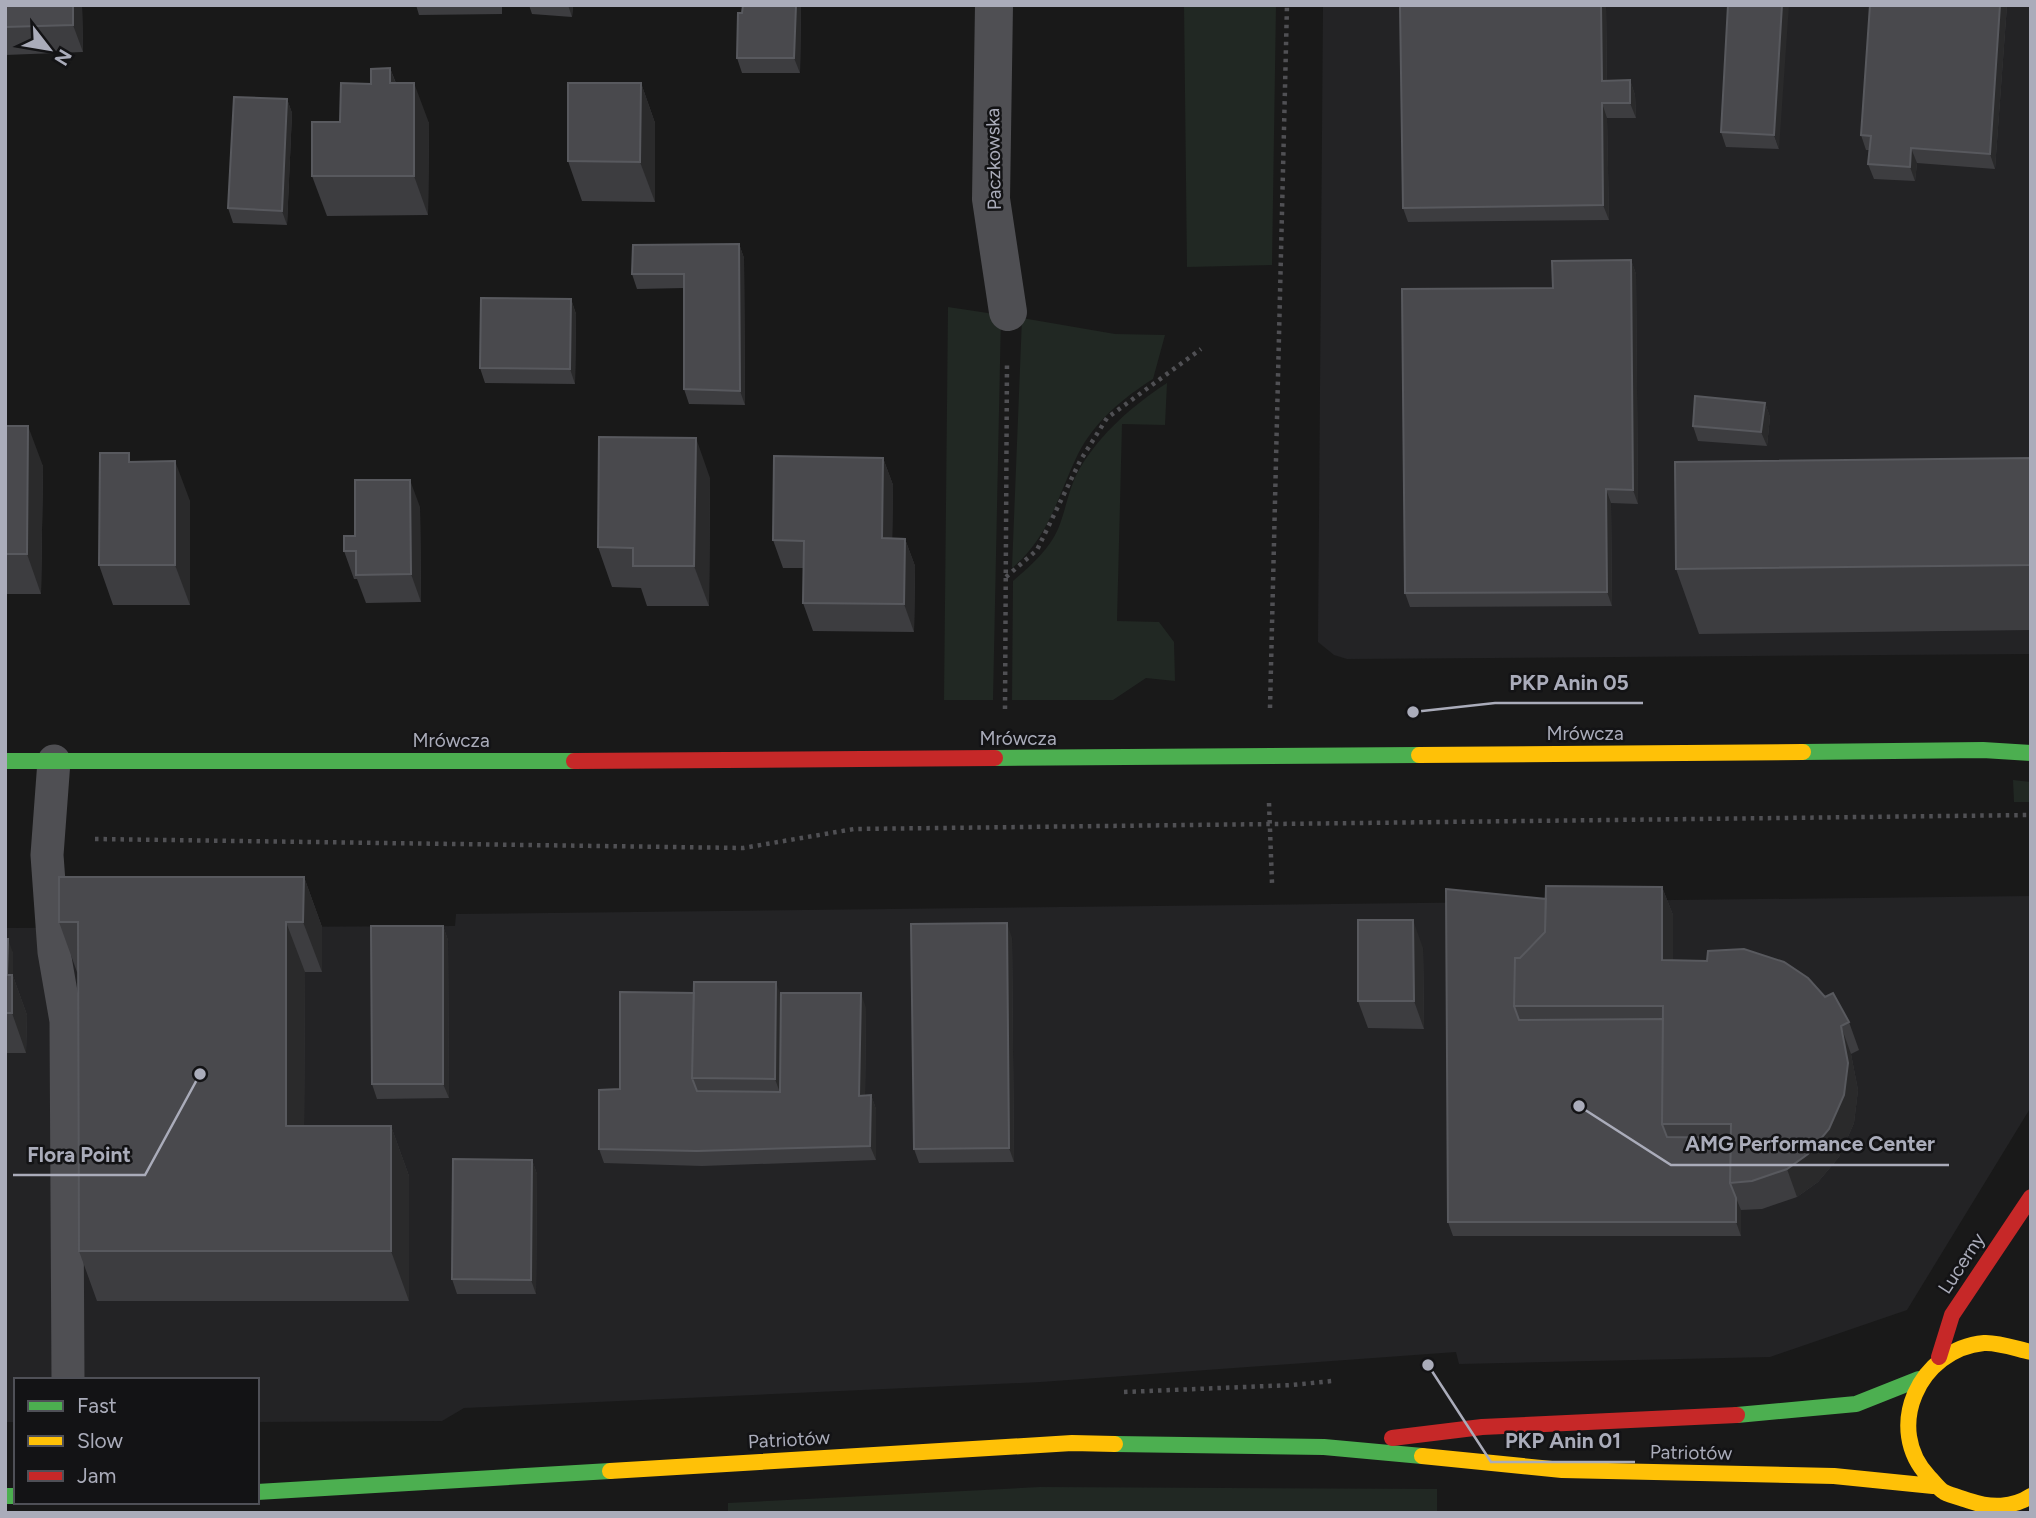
<svg xmlns="http://www.w3.org/2000/svg" width="2036" height="1518" font-family="Figtree,sans-serif">
<style>
.built{fill:#232325}
.green{fill:#212823}
.lines{fill:none;stroke-linecap:round;stroke-linejoin:round}
.path{stroke:#505054;stroke-width:4.5;stroke-dasharray:3.5 5;stroke-linecap:butt}
.lane{stroke:#4f4f53;stroke-width:33}
.street{stroke:#4f4f53;stroke-width:38}
.fast{stroke:#4caf50;stroke-width:16}
.slow{stroke:#ffc107;stroke-width:16}
.jam{stroke:#c62828;stroke-width:16}
.wall{fill:#3d3d40}
.shaded-wall{fill:#2a2a2b}
.building{fill:#49494d;stroke:#58595e;stroke-width:2}
.labels{text-anchor:middle;stroke-width:5;stroke-linejoin:round;paint-order:stroke}
.street-label{font-size:19px;fill:#aaacba;stroke:#131315}
.leader{fill:none;stroke:#aaacba;stroke-width:2.5}
.callout-dot{fill:#aaacba;stroke:#131315;stroke-width:2.5}
.callout-label{font-size:21px;text-anchor:middle;font-weight:bold;fill:#aaacba;stroke:#131315;stroke-width:5;stroke-linejoin:round;paint-order:stroke}
</style>
<rect width="100%" height="100%" fill="#191919"/>
<path class="built" d="M1323,5h708v649l-684,5 -13,-4 -16,-13z
M2031,896v211l-124,203 -137,47 -311,7 -3,-12 -415,30 -577,26 -22,13 -185,1v-42h-241v42h-11v-494l450,-2 1,-12z"/>
<path class="green" d="M1184,5h92l-4,260 -85,2z
M948,307l53,8 -8,385h-49z
M1022,318l93,16 50,1 -12,44c-30,19 -58,42 -75,75 -20,41 -29,84 -66,114z
M1167,383l-2,42 -43,-1 -5,197 42,1 15,20 1,39 -29,-3 -33,22h-101l1,-119c17,-15 36,-31 45,-52 8,-19 11,-43 22,-61 22,-36 52,-62 87,-85z
M2013,780l18,2v20h-17z
M1040,1487l397,2v24h-709v-10z"/>
<g class="lines">
<path class="path" d="M1006,577l31,-27 43,-89 27,-43 94,-69
M1270,708l17,-703
M1005,709l2,-348
M1269,803l3,80
M95,839l648,9 111,-19 1177,-14
M1124,1392l168,-7 40,-4"/>
<path class="lane" d="M54,761l-7,94 7,97 12,69 2,359"/>
<path class="street" d="M994,5l-3,194 17,113"/>
<path class="fast" d="M1803,752l180,-2 48,3
M995,758l424,-3
M5,761h569
M1737,1415l119,-11 63,-25
M1115,1444l209,3 98,9
M257,1492l353,-21
M5,1496h11"/>
<path class="slow" d="M1419,755l384,-3
M2031,1352c-14,-3 -33,-10 -47,-9 -65,6 -101,86 -55,134 5,5 10,12 15,15 8,4 18,6 26,9 20,7 43,7 61,-5
M1422,1456l140,14 272,6 99,10
M610,1471l462,-28 43,1"/>
<path class="jam" d="M574,761l421,-3
M1939,1357l13,-42 79,-118
M1392,1438l90,-11 255,-12"/>
</g>
<path class="wall" d="M5,5h77l1,47 -78,3z
M416,5h86v9l-83,1z
M529,5h44l-1,12 -40,-3z
M801,5l-1,68h-58l-5,-15z
M1606,5l1,76 23,-1 5,15 1,23h-29l2,102 -201,2 -5,-14z
M1728,5l51,144 -53,-2 -5,-15z
M2007,5l-12,164 -78,-6 -2,18 -41,-2 -6,-15 1,-14h-3l-5,-15z
M390,68l6,15 33,40 -1,92 -101,1 -15,-40 28,-54 31,-38z
M641,83l14,40v79l-73,-1 -14,-40z
M287,99l5,14 -5,112 -54,-2 -5,-15z
M739,244l5,14 1,147 -56,-1 -5,-15v-101l-47,1 -5,-15z
M1631,260l5,14 2,230 -27,-1 1,103 -202,1 -5,-14 148,-305z
M571,299l5,15 -1,70 -90,-1 -5,-15z
M1765,403l5,14 -3,29 -69,-5 -5,-15z
M5,426l38,40 -2,128h-36z
M883,458l10,27 -1,53 13,1 10,27 -1,66 -101,-1 -10,-28 1,-35h-21l-10,-28z
M2031,458v172l-332,4 -23,-65z
M132,462l58,39v104h-77l-14,-40z
M710,478l-1,128h-62l-6,-18 -29,-1 -14,-40z
M420,507l1,95 -55,1 -9,-24h-3l-10,-28 11,-15z
M304,877l18,50v45h-17l-1,154h87l18,50v125h-312l-18,-50 -1,-279h-1l-18,-50z
M1662,887l11,28v46l176,61 10,28 -8,4 7,36 -4,33 -15,34 -21,25 -21,15 -35,12 -21,1v26h-288l-5,-14 98,-323z
M443,926l5,14 1,158 -72,1 -5,-15z
M1012,938l2,224 -95,1 -5,-14z
M5,939l8,14v23l14,39 -1,38h-21z
M1423,948l1,81 -56,-1 -10,-27z
M781,995l85,13 -1,87h6l5,14v51l-174,6 -98,-3 -5,-14z
M532,1160l5,14 -1,120h-79l-5,-15z"/>
<path class="shaded-wall" d="M73,5h9l1,47 -10,-27z
M568,5h5l-1,12z
M796,5h5l-1,68 -6,-15z
M1601,5h5l1,90 -5,-14z
M1782,5h7l-10,144 -5,-14z
M2000,5h7l-12,164 -5,-15z
M390,68l15,40 -15,-25z
M1630,80l5,15 1,23 -6,-15z
M414,83l15,40 -1,92 -14,-39z
M641,83l14,40v79l-15,-40z
M287,99l5,14 -5,112 -5,-14z
M1602,103l5,15 2,102 -6,-15z
M1911,148l6,15 -2,18 -5,-14z
M739,244l5,14 1,147 -5,-14z
M1631,260l5,14 2,230 -5,-14z
M571,299l5,15 -1,70 -5,-15z
M1765,403l5,14 -3,29 -6,-14z
M28,426l15,40 -2,128 -14,-40z
M696,438l14,40 -1,128 -15,-40z
M883,458l10,27 -1,81 -10,-28z
M175,461l15,40v104l-15,-40z
M410,480l10,27 1,95 -10,-28z
M1606,489l5,14 1,103 -5,-14z
M905,539l10,27 -1,66 -10,-28z
M304,877l18,50v45l-19,-50z
M1662,887l11,28v73l-11,-28z
M1413,920l10,28 1,81 -10,-28z
M286,922l19,50 -1,204 -18,-50z
M1007,923l5,15 2,224 -5,-14z
M443,926l5,14 1,158 -6,-14z
M8,939l5,14v23l14,39 -1,38 -14,-40 -5,-19z
M776,982l10,28 -1,97 -10,-28z
M861,993l5,15 -1,102 -6,-14z
M1841,1026l10,28 7,36 -4,33 -15,34 -21,25 -21,15 -10,-28z
M871,1095l5,14v51l-6,-14z
M391,1126l18,50v125l-18,-50z
M532,1160l5,14 -1,120 -5,-14z
M1736,1198l5,12v26l-5,-14z"/>
<path class="building" d="M5,5h68v20l-68,2z
M743,5h53l-2,53h-57l1,-45h4z
M1400,5h201l1,76 28,-1v23h-28l1,102 -200,3z
M1728,5h54l-8,130 -53,-3z
M1870,5h130l-10,149 -79,-6 -1,19 -42,-3 3,-28 -10,-1z
M390,68v15h24v93h-102v-54h28l1,-39 30,1v-15z
M568,83h73l-1,79 -72,-1z
M234,97l53,2 -5,112 -54,-3z
M739,244l1,147 -56,-2v-115h-52l1,-29z
M1631,260l2,230 -27,-1 1,103 -202,1 -3,-304 151,-1 -1,-27z
M481,298l90,1 -1,70 -90,-1z
M1695,396l70,7 -4,29 -68,-6z
M5,426h23l-1,128h-22z
M599,437l97,1 -2,128h-61v-18l-35,-1z
M100,453h29v9l46,-1v104h-76z
M774,456l109,2 -1,80 23,1 -1,65 -101,-1 1,-62 -31,-1z
M2031,458v107l-355,4 -1,-107z
M355,480h55l1,94 -55,1v-24h-12v-15h11z
M59,877h245l-1,45h-17v204h105v125h-312l-1,-329h-19z
M1546,886l116,1v73l45,1 1,-10 36,-2 40,13 24,16 17,19 8,-4 16,29 -8,4 7,37 -4,32 -15,34 -21,25 -21,15 -35,12 -22,2 1,-59h-69l1,-118h-149l1,-48h5l25,-26z
M1446,889l100,10 -1,33 -25,26h-5l-1,48 5,14 144,-1 -1,105 5,13 64,1 -1,45 6,15v24h-288z
M1358,920h55l1,81h-56z
M1007,923l2,225 -95,1 -3,-225z
M371,926h72v158h-71z
M5,939h3l-1,36h-2z
M5,975h7v38h-7z
M694,982h82l-1,97 -83,-1z
M620,992l74,1 -2,85 5,13 83,1 1,-99h80l-2,103 12,-1 -1,51 -173,5 -98,-2v-59l21,-1z
M453,1159l79,1 -1,120 -79,-1z"/>
<g class="labels">
<g class="street-label">
<text transform="translate(993 159) rotate(-91)" y="7">Paczkowska</text>
<text x="1585" y="740">Mrówcza</text>
<text x="1018" y="745">Mrówcza</text>
<text x="451" y="747">Mrówcza</text>
<text transform="translate(1961 1263) rotate(-57)" y="7">Lucerny</text>
<text transform="translate(789 1439) rotate(-3)" y="7">Patriotów</text>
<text transform="translate(1691 1452) rotate(1)" y="7">Patriotów</text>
</g>
</g>
<path class="leader" d="M1413 712L1495 703H1643M1579 1106L1671 1165H1949M200 1074L145 1175H13M1428 1365L1491 1462H1635"/>
<g class="callout-dot">
<circle cx="1413" cy="712" r="7"/>
<circle cx="1579" cy="1106" r="7"/>
<circle cx="200" cy="1074" r="7"/>
<circle cx="1428" cy="1365" r="7"/>
</g>
<g class="callout-label">
<text x="1569" y="690">PKP Anin 05</text>
<text x="1810" y="1151">AMG Performance Center</text>
<text x="79" y="1162">Flora Point</text>
<text x="1563" y="1448">PKP Anin 01</text>
</g>
<rect width="2036" height="1518" fill="none" stroke="#aaacba" stroke-width="14"/>
<rect x="14" y="1378" width="245" height="126" fill="#131315" stroke="#4f5057" stroke-width="2"/>
<rect x="28" y="1401" width="35" height="10" fill="#4caf50" stroke="#4f5057" stroke-width="2"/>
<text x="77" y="1413" font-size="21" fill="#aaacba">Fast</text>
<rect x="28" y="1436" width="35" height="10" fill="#ffc107" stroke="#4f5057" stroke-width="2"/>
<text x="77" y="1448" font-size="21" fill="#aaacba">Slow</text>
<rect x="28" y="1471" width="35" height="10" fill="#c62828" stroke="#4f5057" stroke-width="2"/>
<text x="77" y="1483" font-size="21" fill="#aaacba">Jam</text>
<g transform="translate(49 49) rotate(121)" stroke="#131315" stroke-width="5" paint-order="stroke">
<path d="M0-5L12 26L0 18L-12 26Z" fill="#aaacba"/>
<text y="-10" font-size="19" font-weight="bold" text-anchor="middle" fill="#aaacba">N</text>
</g>
</svg>
